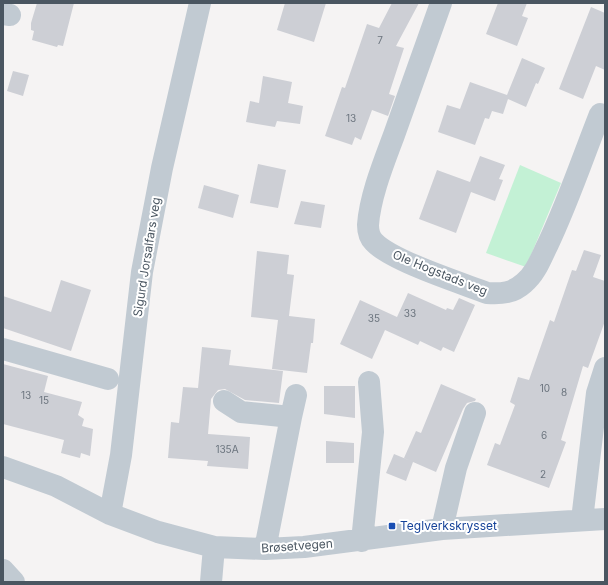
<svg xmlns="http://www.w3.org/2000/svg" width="608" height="585" font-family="Inter,sans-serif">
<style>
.green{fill:#c3f1d5}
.building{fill:#cdcfd5}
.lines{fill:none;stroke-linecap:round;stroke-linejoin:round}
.minor{stroke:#c1cad2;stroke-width:22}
.transit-dot{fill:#1a4fb4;stroke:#fff;stroke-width:1.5}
.labels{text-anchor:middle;stroke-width:4;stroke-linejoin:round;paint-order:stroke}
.number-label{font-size:10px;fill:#6b747e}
.street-label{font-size:12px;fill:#4a5661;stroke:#fff}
.transit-label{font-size:12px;fill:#164399;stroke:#fff;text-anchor:start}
</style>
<rect width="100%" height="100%" fill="#f5f3f3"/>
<path class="green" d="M520,165l41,18 -35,84 -40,-14z"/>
<path class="building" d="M37,3h37l-11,43 -5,-1 -1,2 -25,-7 2,-9 -3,-1v-7z
M285,3h41l-12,39 -37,-12z
M392,3h27l-23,43 8,2 -15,46 6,2 -7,20 -16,-6 -11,30 -6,-3 -3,8 -27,-9 17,-49 3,1 22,-64 12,4z
M498,3h29l-5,13 6,2 -11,28 -31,-12z
M591,7l14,6v57l-9,-4 -13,33 -24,-10z
M522,58l23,10 -7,16 -2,-1 -10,24 -18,-8 -5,15 -11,-3 -3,8 -4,-1 -10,27 -37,-13 9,-27 13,4 10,-27 37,13z
M13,71l16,4 -6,21 -16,-5z
M263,76l29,6 -4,21 15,3 -3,18 -23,-3 -2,6 -29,-5 4,-21 9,2z
M480,156l25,9 -6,14 4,1 -8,21 -24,-9 -15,41 -37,-14 18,-49 33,12z
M258,164l28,6 -8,38 -28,-5z
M204,185l35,10 -6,23 -35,-10z
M301,201l24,4 -4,23 -27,-4z
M584,250l17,5 -8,22 12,4v40l-17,47 -5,-2 -22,74 5,2 -17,46 -62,-23 8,-22 5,2 15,-40 -5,-3 8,-25 11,3 21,-60 4,2 18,-52 4,1z
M257,251l32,4 -2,19 7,1 -5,41 26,3 -2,24h-2l-4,30 -35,-4 6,-49 -27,-3z
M61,280l30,10 -20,61 -68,-23v-32l48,16z
M408,293l38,17 1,-2 6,2 6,-12 16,7 -21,47 -11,-5 -2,4 -21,-10 -2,4 -33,-15 -13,29 -32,-15 20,-44 37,17z
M202,347l29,3 -2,15 54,6 -4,32 -34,-3 -20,-11 -7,1 -7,9 -3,35 42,3 -2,32 -41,-3 1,-5 -40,-3 3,-36 8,1 4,-36 15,1z
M3,364l45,12 -4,16 38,10 -4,13 6,4 -2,7 11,3 -3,27 -9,-3 -1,5 -19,-5 3,-13 -61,-16z
M441,384l35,15 -1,2 -8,2 -4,6 -27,63 -23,-10 -7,19 -20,-8 8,-19 17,7 -7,-3 12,-27 5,2z
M324,386h31v32l-31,-4z
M326,441l28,2v20h-28z"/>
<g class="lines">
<path class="minor" d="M441,3c-16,44 -31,88 -47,132 -10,27 -24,61 -26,90 0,6 2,13 6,17 18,19 87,41 113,51 15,1 26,0 37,-10 12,-10 17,-25 24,-39 20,-42 35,-87 52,-130
M3,14l7,1
M3,349l105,30
M224,401l17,11 50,5 -26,132
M291,417l5,-22
M3,467l53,19 54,28 48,18 56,15 51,2 39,-2 138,-18 163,-10
M110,514l11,-59 21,-183 20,-104 38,-165
M582,520l15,-127 8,-25
M442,529l14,-61 19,-55
M362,541l11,-109 -4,-50
M3,570l11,12
M211,582l3,-35"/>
</g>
<rect class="transit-dot" x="388" y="522" width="8" height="8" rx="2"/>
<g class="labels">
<g class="number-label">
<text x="380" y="44">7</text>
<text x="351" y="122">13</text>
<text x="410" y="317">33</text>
<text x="374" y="322">35</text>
<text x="545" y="392">10</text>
<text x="564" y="396">8</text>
<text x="26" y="399">13</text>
<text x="44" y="404">15</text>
<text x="544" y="439">6</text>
<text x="227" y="453">135A</text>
<text x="543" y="478">2</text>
</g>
<g class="street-label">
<text transform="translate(147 257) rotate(-81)" y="4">Sigurd Jorsalfars veg</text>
<text transform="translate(440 273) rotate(22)" y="4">Ole Hogstads veg</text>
<text transform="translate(297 546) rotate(-4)" y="4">Brøsetvegen</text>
</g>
<g class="transit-label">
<text x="400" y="530">Teglverkskrysset</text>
</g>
</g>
<rect width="608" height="585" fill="none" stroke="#4a5661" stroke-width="8"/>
</svg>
